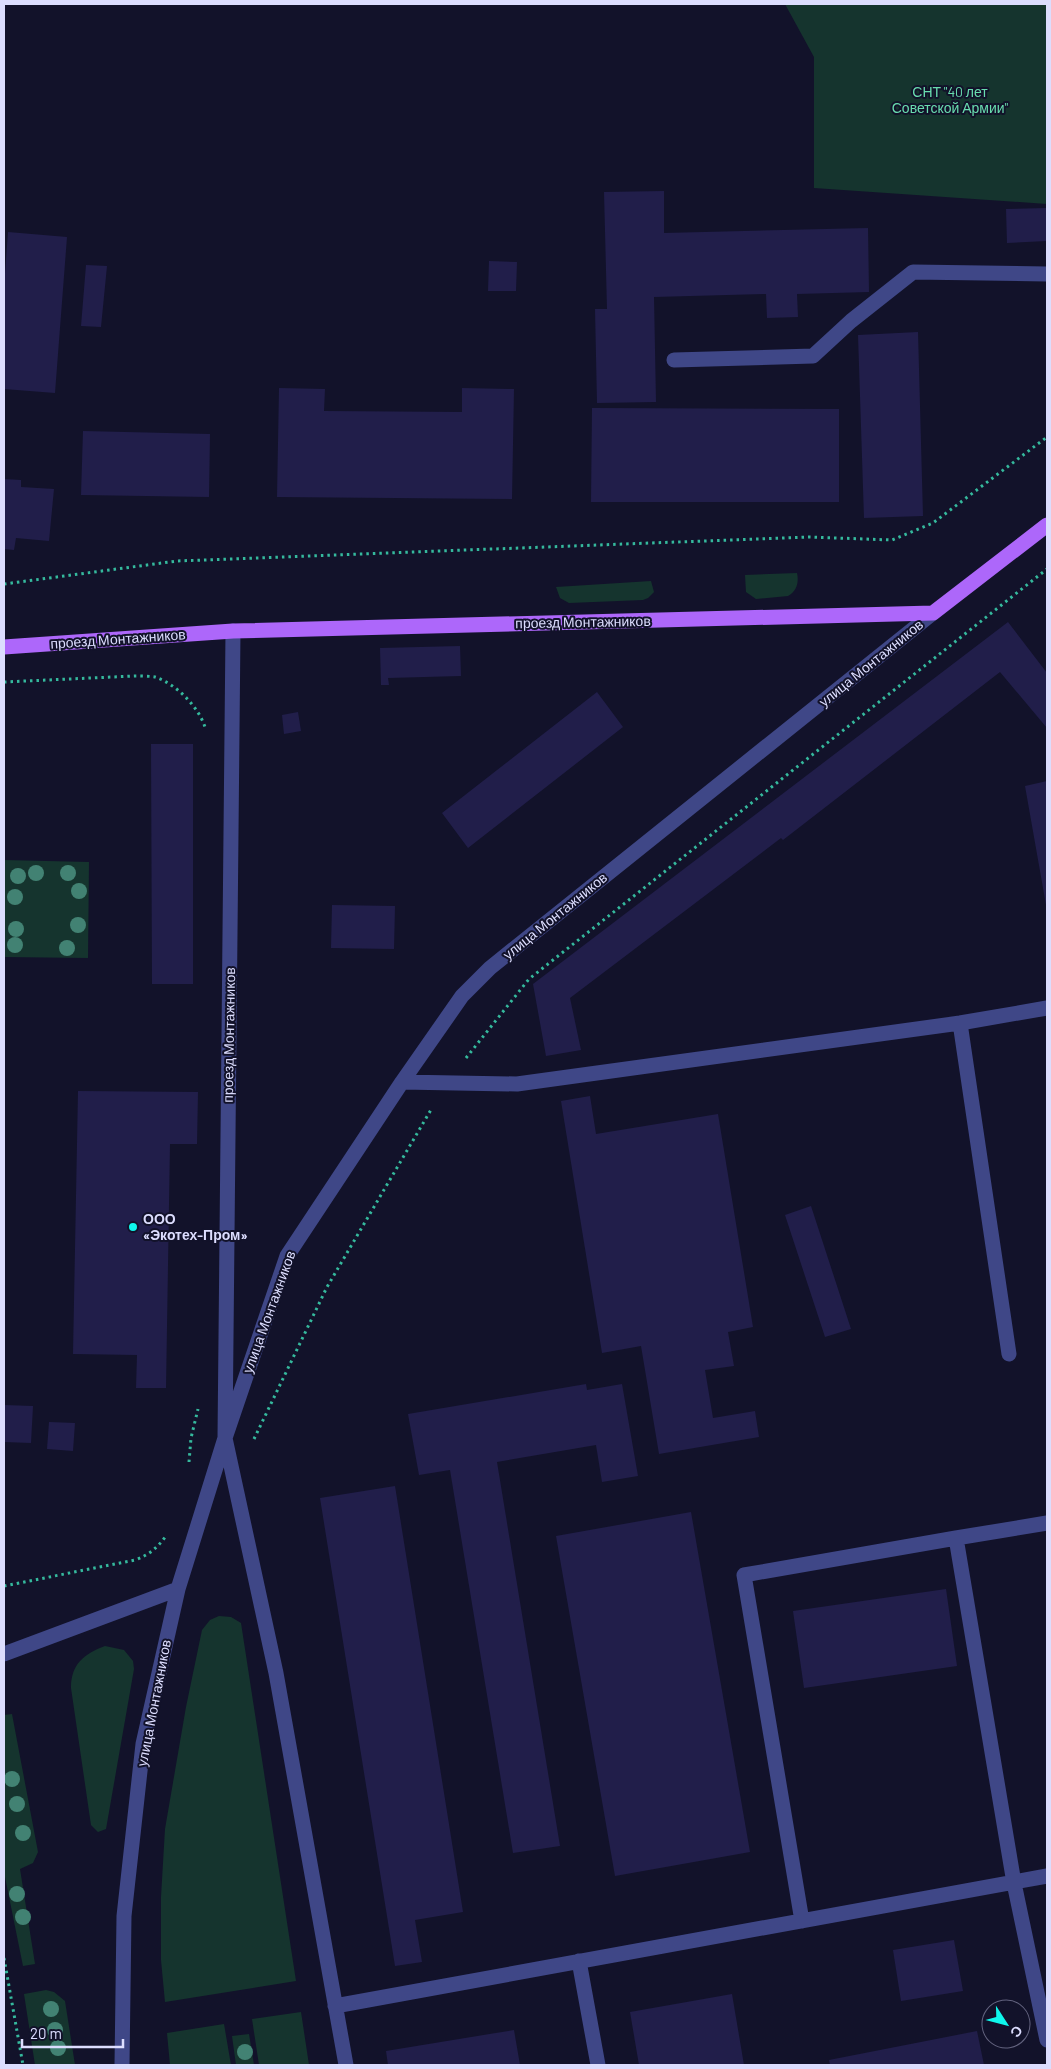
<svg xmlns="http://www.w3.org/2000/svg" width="1051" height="2069" font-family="Barlow,sans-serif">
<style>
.green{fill:#15342e}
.building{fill:#211e4a}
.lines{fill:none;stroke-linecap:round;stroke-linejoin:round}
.path{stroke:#35b99d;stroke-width:3;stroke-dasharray:2.5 4;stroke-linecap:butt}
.minor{stroke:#3f4787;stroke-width:15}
.major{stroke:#ad67fa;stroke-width:15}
.tree{fill:#428273}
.poi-dot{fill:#0ff7ec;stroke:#12122a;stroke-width:2}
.labels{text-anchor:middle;stroke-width:4;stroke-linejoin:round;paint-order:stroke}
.park-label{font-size:14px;fill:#69ddaf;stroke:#12122a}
.street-label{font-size:14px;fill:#dcddfe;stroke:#12122a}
.poi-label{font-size:14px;font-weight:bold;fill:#dcddfe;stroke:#12122a;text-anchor:start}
</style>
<rect width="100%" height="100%" fill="#12122a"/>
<path class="green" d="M785,4h262v200l-233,-16v-131z
M797,573c2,9 0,18 -9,23l-32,3 -10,-7 -1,-17z
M651,581l3,11 -6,6 -5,2 -74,3 -9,-5 -4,-11z
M4,860l85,2 -1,96 -84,-1z
M219,1616l12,1 10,6 55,358 -131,21 -4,-42v-63l4,-68 21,-122 16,-77 8,-10z
M105,1646l19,4 9,11 1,8 -28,160 -8,3 -7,-7 -20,-137c0,-24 13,-34 34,-42z
M12,1714l26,138 -5,11 -13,6 15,95 -12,2 -19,-94v-157z
M46,1990l8,2 11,9 10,64h-40l-11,-71z
M301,2012l8,53h-50l-7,-46z
M224,2024l7,41h-61l-3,-32z
M249,2034l5,31h-18l-4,-29z"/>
<path class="building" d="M664,191v42l204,-5 1,64 -72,2 1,23 -31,1 -1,-24 -112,3 2,105 -59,1 -2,-94h12l-3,-117z
M1047,208v33l-40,2 -1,-34z
M8,232l59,5 -12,156 -51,-4v-102z
M489,261l28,1 -1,29h-28z
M86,265l21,1 -6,61 -20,-1z
M918,332l5,184 -59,2 -6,-183z
M279,388l46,1 -1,22 138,1v-24l52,1 -2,110 -235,-2z
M592,408l247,1v93h-248z
M83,431l127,3 -1,63 -128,-2z
M4,479l17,1v7l33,2 -5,52 -33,-3 -2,12 -10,-1z
M1008,622l39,51v55l-47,-56 -217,168 -2,-2 -211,160 11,52 -35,6 -13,-72z
M460,646l1,30 -73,2 1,7h-8l-1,-37z
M597,692l26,35 -155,121 -26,-35z
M298,712l3,19 -17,3 -2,-19z
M151,744h42v240h-41z
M1047,781v124h-1l-21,-119z
M332,905l63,1 -1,43 -63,-1z
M78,1091l120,1 -1,52h-27l-4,244h-30l1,-33 -64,-1z
M590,1096l6,38 122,-20 35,213 -25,5 6,34 -29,4 8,48 42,-7 4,26 -100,17 -18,-108 -39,7 -41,-252z
M811,1206l40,123 -26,8 -40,-122z
M586,1384l1,6 35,-6 16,92 -36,6 -6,-37 -99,17 63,384 -47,7 -63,-383 -31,5 -11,-61z
M4,1405l29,1 -2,37 -27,-1z
M49,1422l26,1 -2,28 -26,-2z
M395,1486l68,426 -48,8 7,42 -27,4 -75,-468z
M691,1512l59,340 -135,24 -59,-340z
M946,1589l11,77 -153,22 -11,-77z
M954,1940l9,51 -62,10 -8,-51z
M732,1994l12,71h-105l-9,-53z
M514,2030l6,35h-132l-2,-14z
M977,2031l7,34h-154l-1,-5z"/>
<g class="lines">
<path class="path" d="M4,584l173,-23 632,-24 83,3 41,-17 114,-86
M4,682l130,-6c7,0 15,0 21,1 21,7 43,29 50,50
M466,1058l63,-79 518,-410
M254,1439l73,-152 105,-179
M189,1462l2,-24 7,-29
M4,1586l131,-26c14,-5 22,-12 31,-24
M4,1958l19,107"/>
<path class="minor" d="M674,360l139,-4 38,-35 62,-49 134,2
M233,631l-8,807 51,235 70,392
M960,1023l49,331
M402,1082l115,2 443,-61 87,-15
M1047,1523l-91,15 58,345 33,157
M4,1654l174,-65
M802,1921l-58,-346 212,-37
M579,1961l19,104
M335,2006l712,-130
M122,2065l2,-149 19,-172 35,-155 47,-151 62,-182 115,-174 60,-86 28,-28 443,-355"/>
<path class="major" d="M4,647l229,-16 700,-18 114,-88"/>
</g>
<g class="tree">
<circle cx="36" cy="873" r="8"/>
<circle cx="68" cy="873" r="8"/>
<circle cx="18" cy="876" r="8"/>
<circle cx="79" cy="891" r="8"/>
<circle cx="15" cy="897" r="8"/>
<circle cx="78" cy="925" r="8"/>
<circle cx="16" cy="929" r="8"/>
<circle cx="15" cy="945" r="8"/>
<circle cx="67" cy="948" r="8"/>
<circle cx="12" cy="1779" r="8"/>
<circle cx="17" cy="1804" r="8"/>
<circle cx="23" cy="1833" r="8"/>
<circle cx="17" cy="1894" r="8"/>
<circle cx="23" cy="1917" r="8"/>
<circle cx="51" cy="2009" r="8"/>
<circle cx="55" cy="2030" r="8"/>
<circle cx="58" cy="2048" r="8"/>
<circle cx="245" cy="2052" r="8"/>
</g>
<circle class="poi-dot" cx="133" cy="1227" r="5"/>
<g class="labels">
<g class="park-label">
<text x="950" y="97">СНТ "40 лет<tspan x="950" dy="16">Советской Армии"</tspan></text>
</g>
<g class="street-label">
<text transform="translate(583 622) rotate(-1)" y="5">проезд Монтажников</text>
<text transform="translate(118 639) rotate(-4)" y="5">проезд Монтажников</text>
<text transform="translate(871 663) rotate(-39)" y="5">улица Монтажников</text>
<text transform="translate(555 916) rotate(-39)" y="5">улица Монтажников</text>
<text transform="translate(229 1035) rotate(-89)" y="5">проезд Монтажников</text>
<text transform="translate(269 1312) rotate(-70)" y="5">улица Монтажников</text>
<text transform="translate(154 1703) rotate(-79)" y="5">улица Монтажников</text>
</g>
<g class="poi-label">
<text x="143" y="1224">ООО<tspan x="143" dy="16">«Экотех-Пром»</tspan></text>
</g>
</g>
<rect width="1051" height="2069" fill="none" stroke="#dcddfe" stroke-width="10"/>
<g transform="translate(1006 2024) rotate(126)"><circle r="24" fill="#12122a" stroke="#63637f"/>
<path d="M0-4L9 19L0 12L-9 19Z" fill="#0ff7ec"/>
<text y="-8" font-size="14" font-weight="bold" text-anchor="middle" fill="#dcddfe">С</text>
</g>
<path d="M22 2039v8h101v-8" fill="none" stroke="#dcddfe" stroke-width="2.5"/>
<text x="30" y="2039" font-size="15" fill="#dcddfe" stroke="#12122a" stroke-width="4" paint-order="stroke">20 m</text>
</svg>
